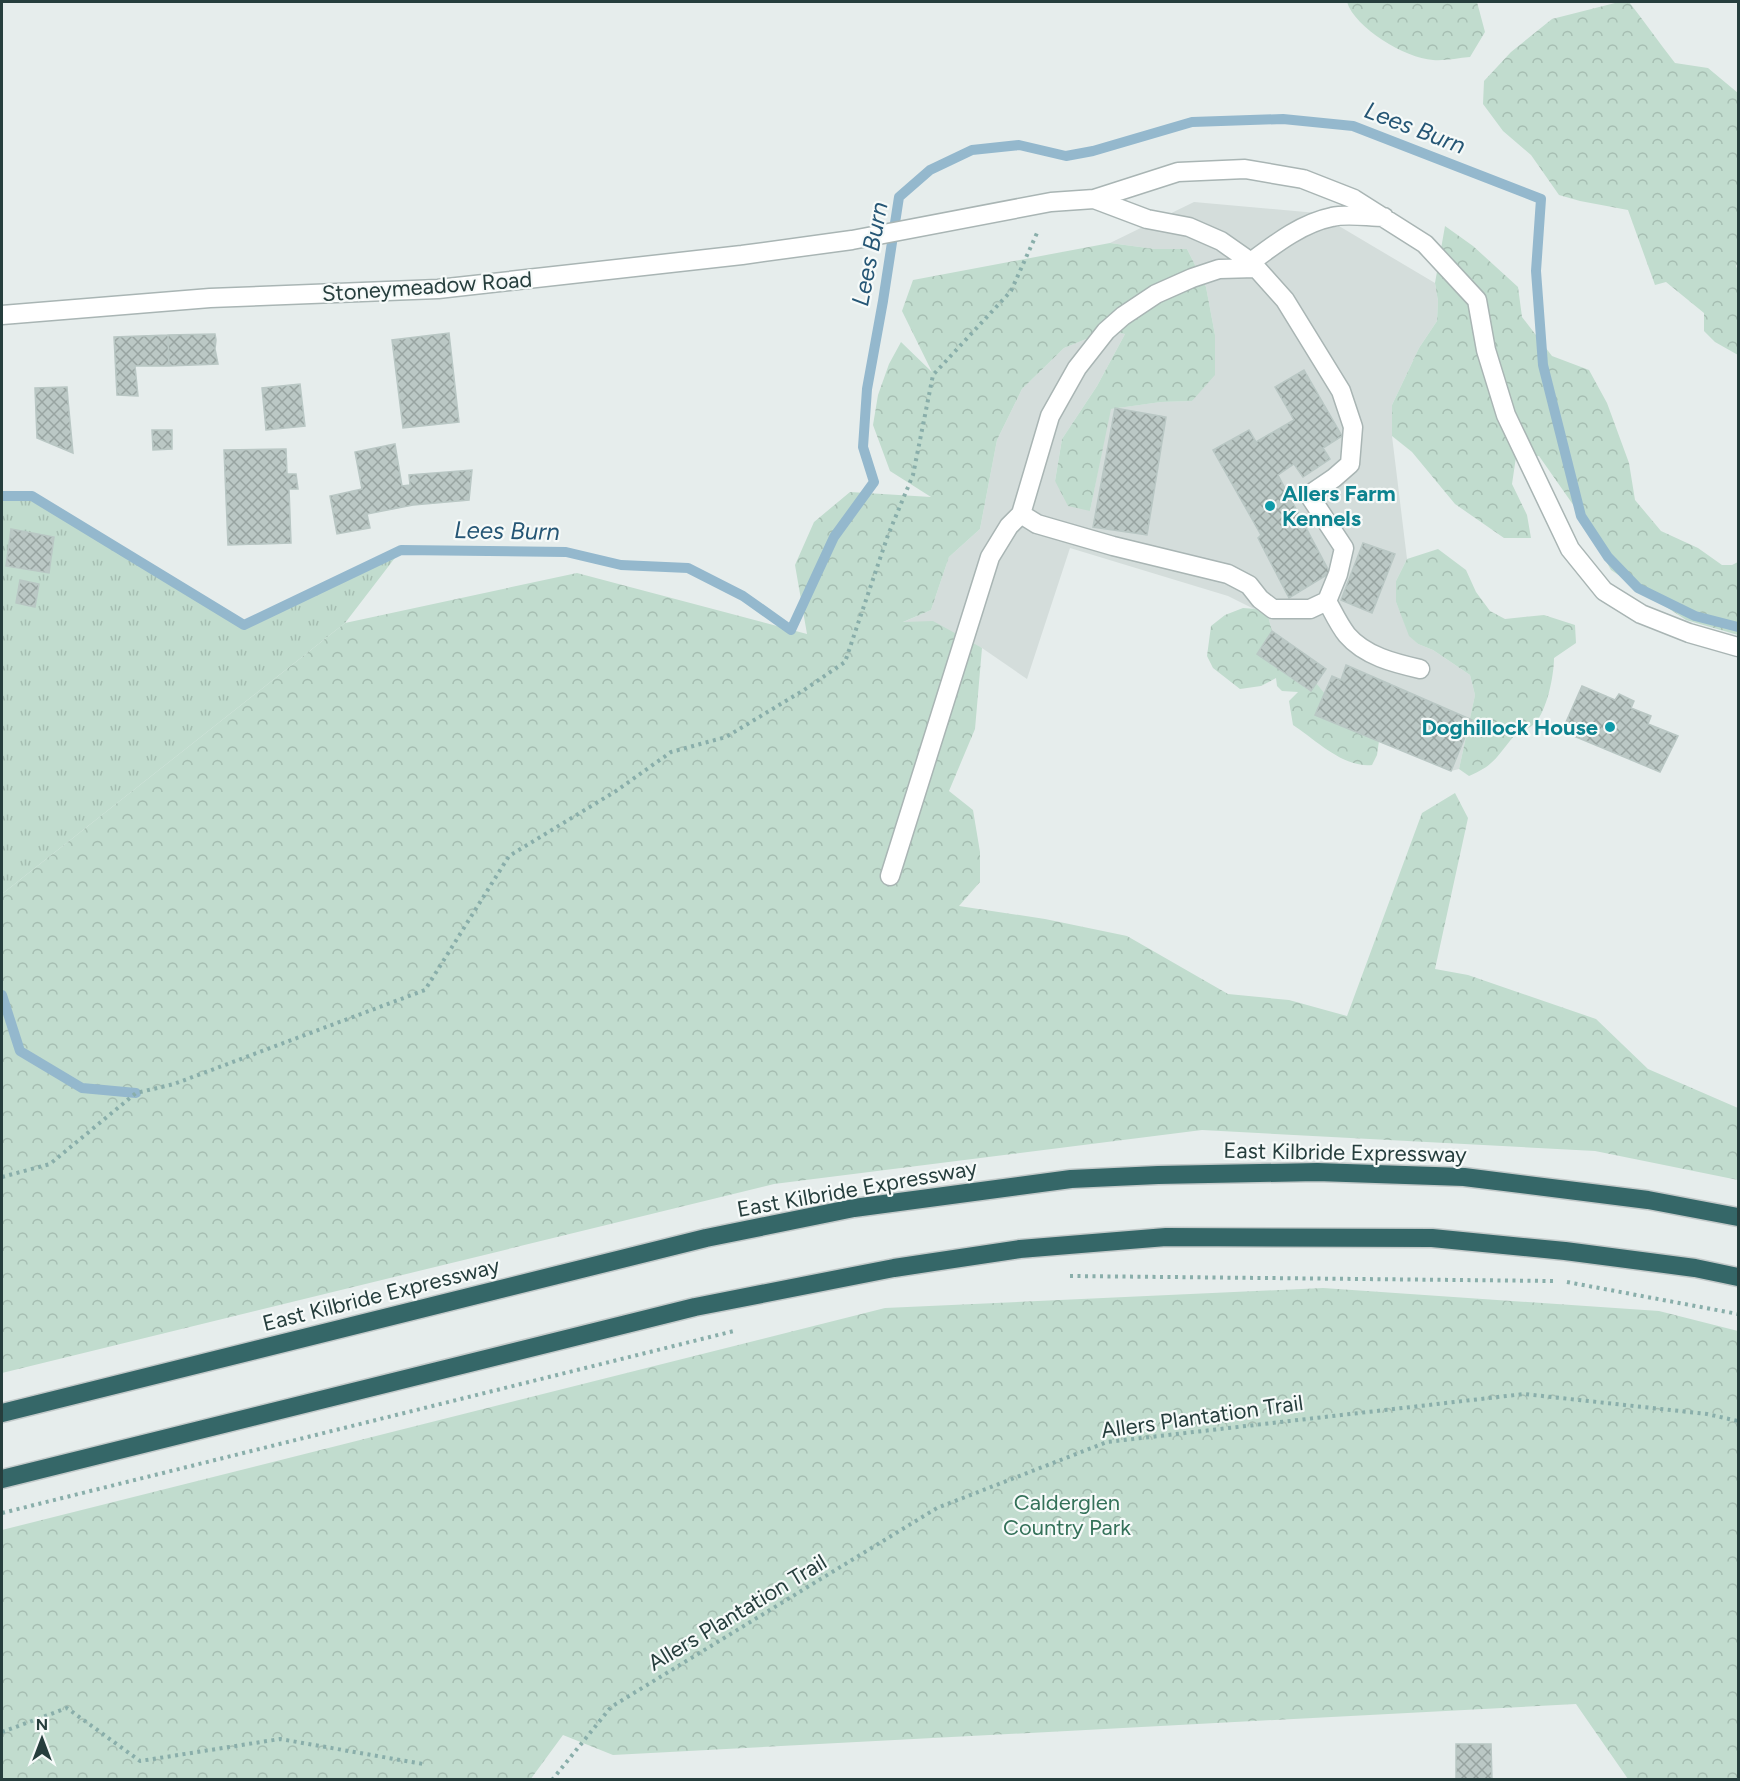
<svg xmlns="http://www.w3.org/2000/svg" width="1740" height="1781" font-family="Figtree,sans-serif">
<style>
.built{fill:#d4dddb}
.grass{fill:url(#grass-tufts)}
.forest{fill:url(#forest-crowns)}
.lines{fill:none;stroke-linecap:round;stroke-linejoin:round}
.stream{stroke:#94b8cd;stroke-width:10}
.building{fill:url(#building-cross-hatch);stroke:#b9c7c4;stroke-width:1.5}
.minor-casing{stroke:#a9b5b4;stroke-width:21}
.highway-casing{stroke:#c2c9c9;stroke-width:21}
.path{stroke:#89aeaa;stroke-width:4;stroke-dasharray:3 4.5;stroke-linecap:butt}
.minor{stroke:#fff;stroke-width:18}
.highway{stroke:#356768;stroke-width:18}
.culture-dot{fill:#0f9aa8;stroke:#f6faf9;stroke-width:2}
.labels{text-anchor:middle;stroke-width:4.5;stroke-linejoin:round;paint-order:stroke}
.street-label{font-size:22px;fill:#263e3d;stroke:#f6faf9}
.culture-label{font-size:22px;font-weight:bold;fill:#0d838f;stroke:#f6faf9;text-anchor:start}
.park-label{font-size:22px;fill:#347159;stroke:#f6faf9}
.water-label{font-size:24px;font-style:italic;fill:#255675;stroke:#f6faf9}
</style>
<defs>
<pattern id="grass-tufts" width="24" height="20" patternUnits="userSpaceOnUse" patternTransform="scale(1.5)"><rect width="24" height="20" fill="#c1dcce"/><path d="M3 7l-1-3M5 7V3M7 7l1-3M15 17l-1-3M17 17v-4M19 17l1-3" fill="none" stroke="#a6beb2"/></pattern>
<pattern id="forest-crowns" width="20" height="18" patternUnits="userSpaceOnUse" patternTransform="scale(1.5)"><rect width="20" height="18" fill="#c1dcce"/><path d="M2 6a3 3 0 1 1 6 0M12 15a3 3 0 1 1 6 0" fill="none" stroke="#a6beb2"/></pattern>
<pattern id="building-cross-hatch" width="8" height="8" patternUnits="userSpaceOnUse" patternTransform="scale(1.5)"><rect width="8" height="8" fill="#bbc8c5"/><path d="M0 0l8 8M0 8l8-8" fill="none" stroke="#98a4a1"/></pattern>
</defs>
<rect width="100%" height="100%" fill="#e6edec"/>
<path class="built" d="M1194,202l123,11 118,70 3,18 -1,20 -18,27 -27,57v31l15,123 -11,22v21l14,34 8,8 15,6 37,25 5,20 -16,74 -8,2 -136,-56 -4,-24 -54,-37 15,-23 -4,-15 -40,-20 -158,-48 -43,131 -45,-31 -81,-25 30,-13 18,-53 31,-28 17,-89 25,-51 42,-41 42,-17 19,3 -28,52 -35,53 -7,42 35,30 20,-102 51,-7 31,-1 23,-66 -9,-48 -19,-38h-32l-45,-6z"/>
<path class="grass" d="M2,496h30l212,129 157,-75 -56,73 -343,271z"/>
<path class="forest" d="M1347,2h130l8,30 -15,25c-12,1 -25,4 -37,3 -28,-2 -78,-32 -86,-58z
M1619,2h10c16,20 30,41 46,61l33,5 30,25v169l-2,4 2,5v84l-23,-13 -11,-11v-18l-38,-31 -11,3 -27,-75 -48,-9 -21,-6 -28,-40 -28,-24 -20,-27 1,-23 27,-29 41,-33z
M1445,226l28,20 45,41 4,30 30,39 37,14 18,33 22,60 6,37 26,31 37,17 24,17h10l6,-3v73l-52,-15 -75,-50 -30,-54 -42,-60 -23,1 -4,27 15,31 4,23h-27l-49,-34 -43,-52 -20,-16v-31l27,-57 18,-27 1,-20 -3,-18z
M1110,243l45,6h32l19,38 9,48v40l-23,26 -31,1 -50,7 -21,102 -22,-5 -13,-25 7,-42 35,-53 28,-52 -19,-3 -42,17 -42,41 -25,51 -17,89 -31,28 -18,53 -28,12 30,-1 49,27 -7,81 -26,62 24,19 7,42v30l-21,24 86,13 82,17 101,58 61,6 58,16 75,-203 33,-20 13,25 -33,151 33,6 128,44 52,50 90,39v72l-143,-29 -393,-21 -428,54 -772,189v-479l343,-271 232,-50 230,61 -12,-69 19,-43 36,-30 81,5 -41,-26 -17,-46 5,-30 11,-31 12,-22 31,30 -30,-61 11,-31z
M1438,549l28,21 10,22 14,19 15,8 39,-4 31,10 1,18 -22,15c0,17 -7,54 -20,66 -6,6 -15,6 -20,12 -17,20 -19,29 -45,40l-10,-7 16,-74 -5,-20 -37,-25 -15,-6 -9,-8 -13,-34v-21l11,-22z
M1243,608l13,1 12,7 4,15 -15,23 53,37 6,-8 9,11 -9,21 63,26 -2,14 -5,10c-29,3 -56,-25 -79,-40l-4,-24 9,-9 -16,-1 -5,-5 -1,-8 -15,8 -21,3 -27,-21 -6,-12 4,-30 14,-11z
M1323,1288l336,23 79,20v448h-110l-52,-75 -963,51 -50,-20 -33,45 -528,-1v-249l883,-222z"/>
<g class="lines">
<path class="stream" d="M2,496h30l212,129 157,-75 165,2 55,13 67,3 55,28 48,34 43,-93 40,-55 -11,-35 4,-58 16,-88 16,-104 31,-27 42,-20 47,-5 47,11 27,-5 99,-29 91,-3 70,7 188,73 -5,72 7,94 38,151 27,41 30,31 57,28 43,11
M2,995l18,56 62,37 54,5"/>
</g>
<path class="building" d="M449,333l10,89 -56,6 -11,-88z
M215,334l1,6 -1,9 3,15 -49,2 -1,-31z
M168,335l1,31h-34l3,30 -21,-1 -3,-58z
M1304,370l38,66 -19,12 7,11 -27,18 -9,-13 -16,11 52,98 -41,25 -31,-60 3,-3 -48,-85 36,-20 7,12 38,-22 -19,-33z
M300,384l5,42 -39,4 -4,-42z
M67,387l1,13 5,53 -36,-15 -2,-50z
M1115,408l51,9 -19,118 -54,-8z
M152,430h20v19l-19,1z
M395,444l7,42 8,-1 -1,-10 63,-5 -3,30 -56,5 -46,9 3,14 -33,6 -7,-38 32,-7 -7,-37z
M286,449l1,25h9l2,15h-9l2,54 -63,2 -4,-95z
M11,529l43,8 -5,36 -43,-7z
M1363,543l32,11 -23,59 -31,-13z
M20,580l19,4 -4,23 -19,-4z
M1272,631l54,38 -15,22 -54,-37z
M1346,665l126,55 -21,51 -136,-56 17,-39 9,4z
M1582,686l33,14 4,-6 15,7 -3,7 20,8 -3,8 30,12 -18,36 -98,-41z
M1456,1744h35l1,36h-36z"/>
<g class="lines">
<g class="minor-casing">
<path id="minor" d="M1094,199l53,20 42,8 32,14 30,21 34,38 56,91 12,36 -3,37 -16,14 -25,17 35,53 -6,26 -11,27c6,11 12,24 20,34 18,21 47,28 73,34
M1251,262c24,-18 51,-39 81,-45 15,-4 36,0 52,0
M2,315l208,-17 228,-9 304,-34 110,-15 199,-38 43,-3 84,-27 67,-3 58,10 51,20 71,45 52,56 9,50 20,65 64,134 34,42 37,23 48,19 49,14
M1021,514l29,-98 27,-48 29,-37 17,-15 33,-22 36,-16 27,-9 37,-1
M890,876l100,-319 19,-31 12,-12 16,10 76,22 115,28 21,11 11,14 13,10h37l17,-8"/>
</g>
<g class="highway-casing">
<path id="highway" d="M2,1413l704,-175 148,-30 217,-29 87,-4 159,-3 147,5 184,23 90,17
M2,1479l693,-172 199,-39 126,-19 146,-12 266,1 133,13 130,17 43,9"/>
</g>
<path class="path" d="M2,1177l48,-13 86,-71 38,-9 251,-94 84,-134 107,-65 55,-39 55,-15 78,-47 41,-28 43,-127 25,-60 20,-100 78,-84 26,-58
M1070,1276l484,5
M1567,1282l171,32
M2,1513l732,-182
M2,1732l65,-24 73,53 140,-22 143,25
M552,1780l59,-73 326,-199 170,-66 417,-48 183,20 31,7"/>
<use href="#minor" class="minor"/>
<use href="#highway" class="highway"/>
</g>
<g class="culture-dot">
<circle cx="1270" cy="506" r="6"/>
<circle cx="1610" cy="727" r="6"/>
</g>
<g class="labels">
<g class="street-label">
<text transform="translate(427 286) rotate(-4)" y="8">Stoneymeadow Road</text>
<text transform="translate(1345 1152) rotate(1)" y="8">East Kilbride Expressway</text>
<text transform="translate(857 1188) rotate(-10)" y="8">East Kilbride Expressway</text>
<text transform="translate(381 1294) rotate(-14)" y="8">East Kilbride Expressway</text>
<text transform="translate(1202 1416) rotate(-8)" y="8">Allers Plantation Trail</text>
<text transform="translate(737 1612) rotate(-31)" y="8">Allers Plantation Trail</text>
</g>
<g class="culture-label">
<text x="1282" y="501">Allers Farm<tspan x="1282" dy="25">Kennels</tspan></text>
<text x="1598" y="735" text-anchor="end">Doghillock House</text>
</g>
<g class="park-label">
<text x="1067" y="1510">Calderglen<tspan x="1067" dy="25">Country Park</tspan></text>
</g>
<g class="water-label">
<text transform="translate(1415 128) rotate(21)" y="8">Lees Burn</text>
<text transform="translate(870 254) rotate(-79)" y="8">Lees Burn</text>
<text transform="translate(507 531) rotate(1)" y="8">Lees Burn</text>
</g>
</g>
<rect width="1740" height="1781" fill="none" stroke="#263e3d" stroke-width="6"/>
<g transform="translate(42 1739)" stroke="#f6faf9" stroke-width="4.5" paint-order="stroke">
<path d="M0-4.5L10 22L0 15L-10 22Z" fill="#263e3d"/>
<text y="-9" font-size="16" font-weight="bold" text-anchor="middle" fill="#263e3d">N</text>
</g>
</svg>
